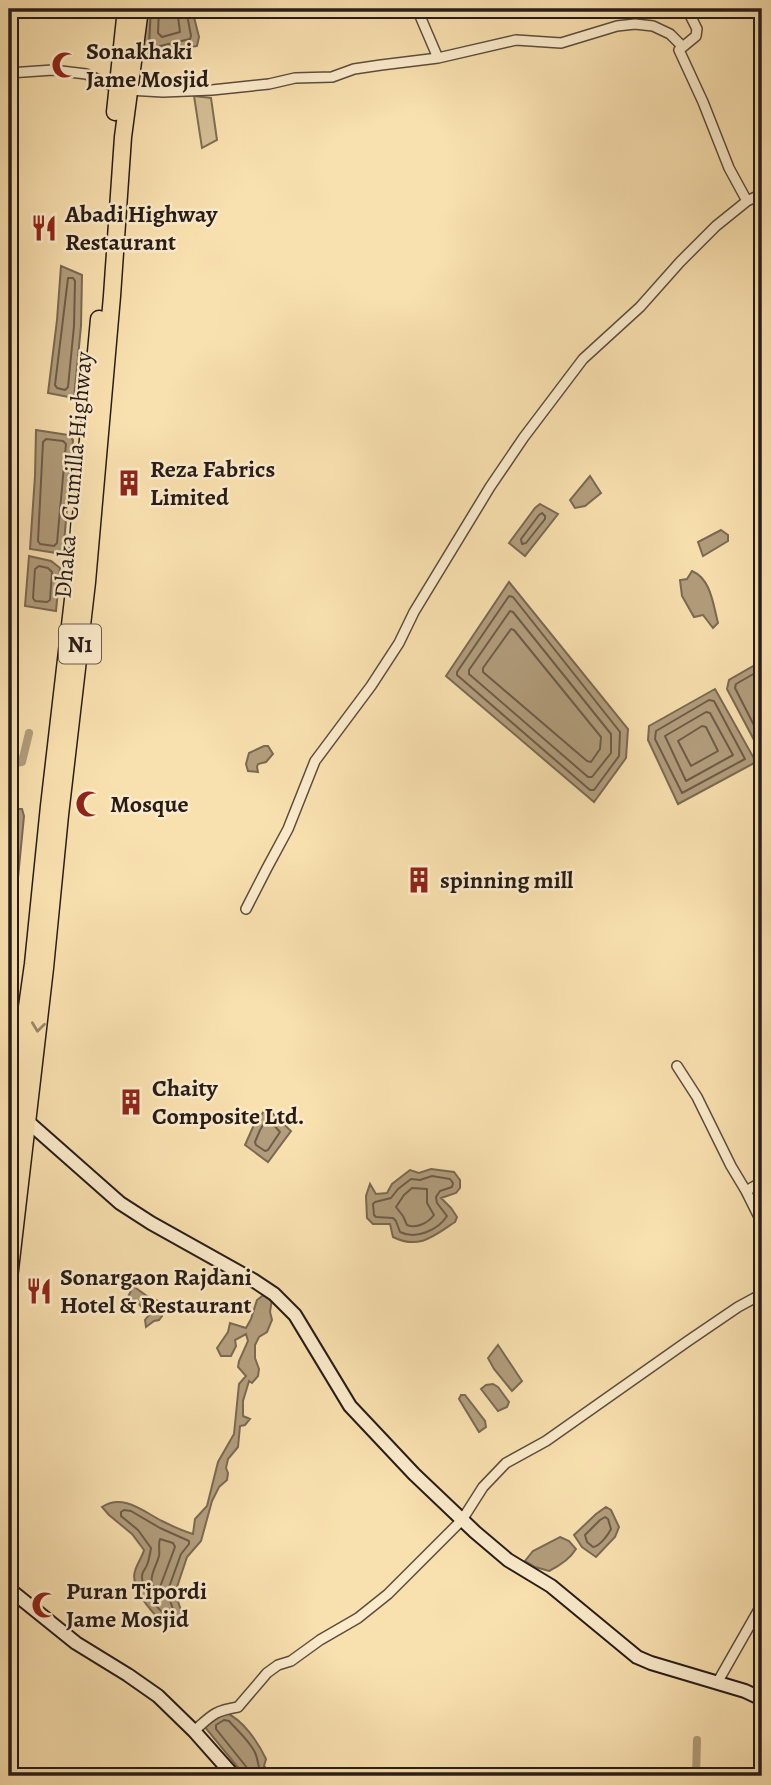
<svg xmlns="http://www.w3.org/2000/svg" width="771" height="1785" font-family="Alegreya,serif">
<style>
.green{fill:#d5bf95;stroke:#7e6e56;stroke-width:2}
.water{fill:#b29d7c;stroke:#7a6954;stroke-width:2}
.lines{fill:none;stroke-linecap:round;stroke-linejoin:round}
.shore{stroke:#6c5c4a;stroke-width:2}
.canal{stroke:#b29d7c;stroke-width:8}
.street-casing{stroke:#5c4d3e;stroke-width:12}
.secondary-casing{stroke:#271c18;stroke-width:16}
.highway-casing{stroke:#271c18;stroke-width:19}
.street{stroke:#fbebcb;stroke-width:9}
.secondary{stroke:#fbebcb;stroke-width:12}
.highway{stroke:#f9e0af;stroke-width:16}
.oneway{stroke:#9a886b}
.labels{text-anchor:middle;stroke-width:5;stroke-linejoin:round;paint-order:stroke}
.shield{fill:#fbebcb;stroke:#675a4e;stroke-width:2}
.shield-label{font-size:23px;font-weight:bold;fill:#271c18}
.poi-label{font-size:24px;font-weight:bold;fill:#271c18;stroke:#fbebcb;text-anchor:start}
.street-label{font-size:24px;fill:#271c18;stroke:#fbebcb}
</style>
<rect width="100%" height="100%" fill="#f9e0af"/>
<filter id="stains"><feTurbulence type="fractalNoise" baseFrequency=".00286" numOctaves="4"/><feColorMatrix values="0 0 0 0 .2 0 0 0 0 .09 0 0 0 0 .02 0 0 0 .5 -.17"/></filter>
<radialGradient id="worn" r=".72"><stop offset=".6" stop-color="#630" stop-opacity="0"/><stop offset="1" stop-color="#630" stop-opacity=".3"/></radialGradient>
<path class="green" d="M194,96l17,2 6,42 -15,8z"/>
<path class="water" d="M144,9h48l7,28 -2,9 -56,11z
M61,266l21,9 -1,51 -7,72 -26,-5 9,-73z
M36,430l32,5 5,5 -10,114 -33,-5 5,-73z
M590,476l11,17 -16,13 -10,2 -5,-8z
M540,504l18,10 -33,42 -16,-13 26,-35z
M721,530l7,5v6l-25,15 -5,-14z
M29,556l22,5 9,7 -4,43 -31,-5z
M692,571c19,8 21,33 26,52l-5,5 -10,-13 -9,2 -12,-21 -2,-16 7,-1z
M509,582l119,147 -2,29 -32,44 -148,-126z
M762,661v94l-35,-66 2,-9z
M715,689l41,73 -78,42 -30,-64 1,-14z
M264,746h4l5,8 -7,8 -8,2 -1,3 1,5 -10,-1 -2,-7 3,-11z
M17,809h5l2,7 -11,113 -4,1v-104z
M268,1109l23,22 -23,31 -23,-17 8,-18 11,-16z
M431,1169l23,3 6,8v8l-4,5 -15,5 10,10 6,9 -2,5c-21,14 -36,28 -62,15l-3,-13h-17l-6,-6 -1,-22 4,-12 6,10 11,-1 5,-9 18,-14 9,3z
M133,1286l14,10 11,5 4,15 -3,4 -5,1 -8,6 -1,-7 4,-5 -13,-14 -8,-4z
M266,1293l6,6 -2,13 2,8 -5,12 -8,5 -4,8v13l4,11 -1,7 -6,7 -3,-2 -6,20v15l7,3 -5,6 -5,1 -2,21 -10,12 -2,9 2,5 -1,7 -8,7 -7,14 -11,40 -14,16 -12,36 7,20 -4,8 -10,8c-12,-13 -39,-39 -33,-58 2,-7 7,-14 9,-21l-12,-16 -23,-19 -7,-8c21,-14 42,5 60,14 10,5 21,10 31,13l2,-15 12,-13 11,-44 16,-28 5,-50 7,-8 -8,-9 1,-6 9,-20 -2,-7 -11,6 1,6 -5,10h-10l-4,-8 11,-16 2,-9 16,5 5,-9 6,-19z
M498,1345l24,36 -10,10 -18,-22 -6,-11z
M493,1384l5,3 11,15 -2,5 -9,4 -17,-22 5,-4z
M461,1395h4l20,26 1,6 -7,5 -20,-33z
M606,1507l5,3 8,17 -4,10 -19,20 -14,-10 -8,-12 22,-21z
M560,1537l9,4 7,8c-6,10 -17,17 -27,22l-14,-4 -10,-6 8,-10z
M225,1712c18,8 33,30 41,47l-2,7 9,10h-28l-41,-50z"/>
<g class="lines">
<path class="shore" d="M151,9l-2,35 3,4 38,-9 1,-3 -5,-27
M159,9l-1,24 4,4 18,-5 -3,-23
M68,278h5l2,3 -1,45 -6,61 -3,3 -8,-2 -2,-3z
M46,439l17,2 3,3 -9,99 -3,3 -14,-2 -2,-3 5,-99z
M542,513l3,3v3l-19,24 -4,1 -1,-5 18,-24z
M39,566l9,2 4,4 -2,28 -3,2 -12,-1 -2,-3 2,-29z
M509,596l4,1 107,135 -1,24 -25,34h-4l-133,-115v-3z
M510,611l3,1 98,122v19l-19,24h-4l-119,-103v-4z
M511,629l3,1 87,107 -1,12 -9,13 -4,-1 -104,-89v-4z
M762,669l-26,15 -1,4 27,53
M709,700l5,1 31,58 -63,34 -27,-54 1,-8z
M706,712l4,1 23,42 -47,26 -21,-45z
M702,726l4,1 12,24 -27,15 -13,-25z
M9,827h4l2,3 -6,70
M266,1120l4,1 10,11 -12,18 -3,1 -9,-6 -1,-3 5,-12z
M432,1176l18,3 3,4 -1,4 -12,4 -4,6 1,6 10,13c-9,14 -31,24 -47,16l-4,-11 -3,-3 -17,-1 -2,-2 -1,-11 2,-2 16,-4 7,-9 13,-10 9,1z
M412,1188l15,1v14l7,12c-6,8 -18,14 -27,10l-4,-9 -7,-9 8,-12z
M124,1510l7,1 29,17 29,13v3l-8,10 -13,36v5l6,17 -4,6c-10,-5 -29,-29 -28,-42 0,-5 3,-6 5,-11 2,-5 3,-11 4,-17l-13,-18 -17,-14v-4z
M605,1517l3,2 3,10c-3,6 -11,17 -18,18l-6,-5 -2,-7 15,-15z
M160,1539l13,4 2,4 -15,40 -3,2 -5,-4c-2,-11 4,-18 7,-29 1,-6 -1,-12 1,-17z
M250,1776l-2,-7 -32,-40v-4l8,-5 5,1c8,9 18,18 24,28 7,10 3,18 10,27"/>
<path class="canal" d="M9,764l13,-2 7,-29
M696,1776l1,-36"/>
<g class="street-casing">
<path id="street" d="M417,9l21,49
M687,9l10,20 -1,7 -17,14 24,52 26,66 18,33
M9,73l44,-3 33,4 31,14
M128,90l35,2 49,-2 57,-6 26,-6 37,-1 22,-8 27,-4 57,-7 78,-18 45,3 56,-17 18,-2 18,2 17,8 12,12
M246,909l21,-41 21,-39 27,-68 56,-75 28,-43 15,-31 76,-125 34,-50 59,-78 57,-52 40,-45 36,-36 31,-25 15,-7
M677,1066l20,31 34,69 15,25
M762,1182l-16,9 16,32
M717,1683l45,-79
M194,1731c18,-16 20,-20 44,-24l29,-34 11,-8 13,-4 29,-21 38,-22 30,-24 74,-74 21,-33 23,-24 40,-22 142,-100 50,-34 24,-13"/>
</g>
<g class="secondary-casing">
<path id="secondary" d="M26,1120l94,83 31,20 102,57 21,14 21,21 55,91 64,68 61,58 33,28 43,26 86,71 14,6 94,28 17,8
M9,1589l67,54 52,32 30,21 36,35 40,45"/>
</g>
<g class="highway-casing">
<path id="highway" d="M115,112l11,-103
M9,1162l5,-62 19,-136 16,-158 26,-224 24,-263
M9,1278l36,-310 15,-153 27,-233 25,-286 11,-159 17,-128"/>
</g>
<use href="#street" class="street"/>
<use href="#secondary" class="secondary"/>
<use href="#highway" class="highway"/>
</g>
<defs><path id="oneway-chevron" d="M-2-3.5L2.5 0L-2 3.5" fill="none" stroke-width="1.6" stroke-linecap="round" stroke-linejoin="round" transform="scale(1.75)"/></defs>
<use class="oneway" href="#oneway-chevron" transform="translate(38 1027) rotate(97)"/>
<defs>
<g id="mosque-bare" transform="scale(2.1)"><path d="M3.5-4.9A6 6 0 1 0 3.5 4.9A5 5 0 1 1 3.5-4.9Z" fill="#8f2418" stroke="#fbebcb" stroke-width="2.5" paint-order="stroke"/></g>
<g id="restaurant-bare" transform="scale(2.1)"><path d="M-5-6h1v4h1v-4h1v4h1v-4h1v5L-1.5 .5V6h-2V.5L-5-1ZM5-6V6H3V1.5H1.5Q1.5-4 5-6Z" fill="#8f2418" stroke="#fbebcb" stroke-width="2.5" paint-order="stroke"/></g>
<g id="building-bare" transform="scale(2.1)"><path d="M-4-6H4V6H1V3H-1V6H-4ZM-2.5-4.3h1.7v1.8h-1.7ZM.8-4.3h1.7v1.8H.8ZM-2.5-1h1.7V.8h-1.7ZM.8-1h1.7V.8H.8Z" fill="#8f2418" stroke="#fbebcb" stroke-width="2.5" paint-order="stroke"/></g>
</defs>
<g fill-rule="evenodd">
<use href="#mosque-bare" x="65" y="65"/>
<use href="#restaurant-bare" x="44" y="228"/>
<use href="#building-bare" x="129" y="483"/>
<use href="#mosque-bare" x="89" y="804"/>
<use href="#building-bare" x="419" y="880"/>
<use href="#building-bare" x="131" y="1102"/>
<use href="#restaurant-bare" x="39" y="1291"/>
<use href="#mosque-bare" x="45" y="1605"/>
</g>
<g class="labels">
<rect class="shield" x="59" y="624.5" width="42" height="39" rx="5"/>
<g class="shield-label">
<text x="80" y="652">N1</text>
</g>
<g class="poi-label">
<text x="86" y="59">Sonakhaki<tspan x="86" dy="28">Jame Mosjid</tspan></text>
<text x="65" y="222">Abadi Highway<tspan x="65" dy="28">Restaurant</tspan></text>
<text x="150" y="477">Reza Fabrics<tspan x="150" dy="28">Limited</tspan></text>
<text x="110" y="812">Mosque</text>
<text x="440" y="888">spinning mill</text>
<text x="152" y="1096">Chaity<tspan x="152" dy="28">Composite Ltd.</tspan></text>
<text x="60" y="1285">Sonargaon Rajdani<tspan x="60" dy="28">Hotel &amp; Restaurant</tspan></text>
<text x="66" y="1599">Puran Tipordi<tspan x="66" dy="28">Jame Mosjid</tspan></text>
</g>
<g class="street-label">
<text transform="translate(73 475) rotate(-85)" y="8">Dhaka–Cumilla Highway</text>
</g>
</g>
<rect width="771" height="1785" fill="none" stroke="#f9e0af" stroke-width="35"/>
<rect x="10" y="10" width="750" height="1764" fill="none" stroke="#271c18" stroke-width="3.5"/>
<rect x="18" y="18" width="736" height="1750" fill="none" stroke="#271c18" stroke-width="2"/>
<rect width="100%" height="100%" filter="url(#stains)"/>
<rect width="100%" height="100%" fill="url(#worn)"/>
</svg>
